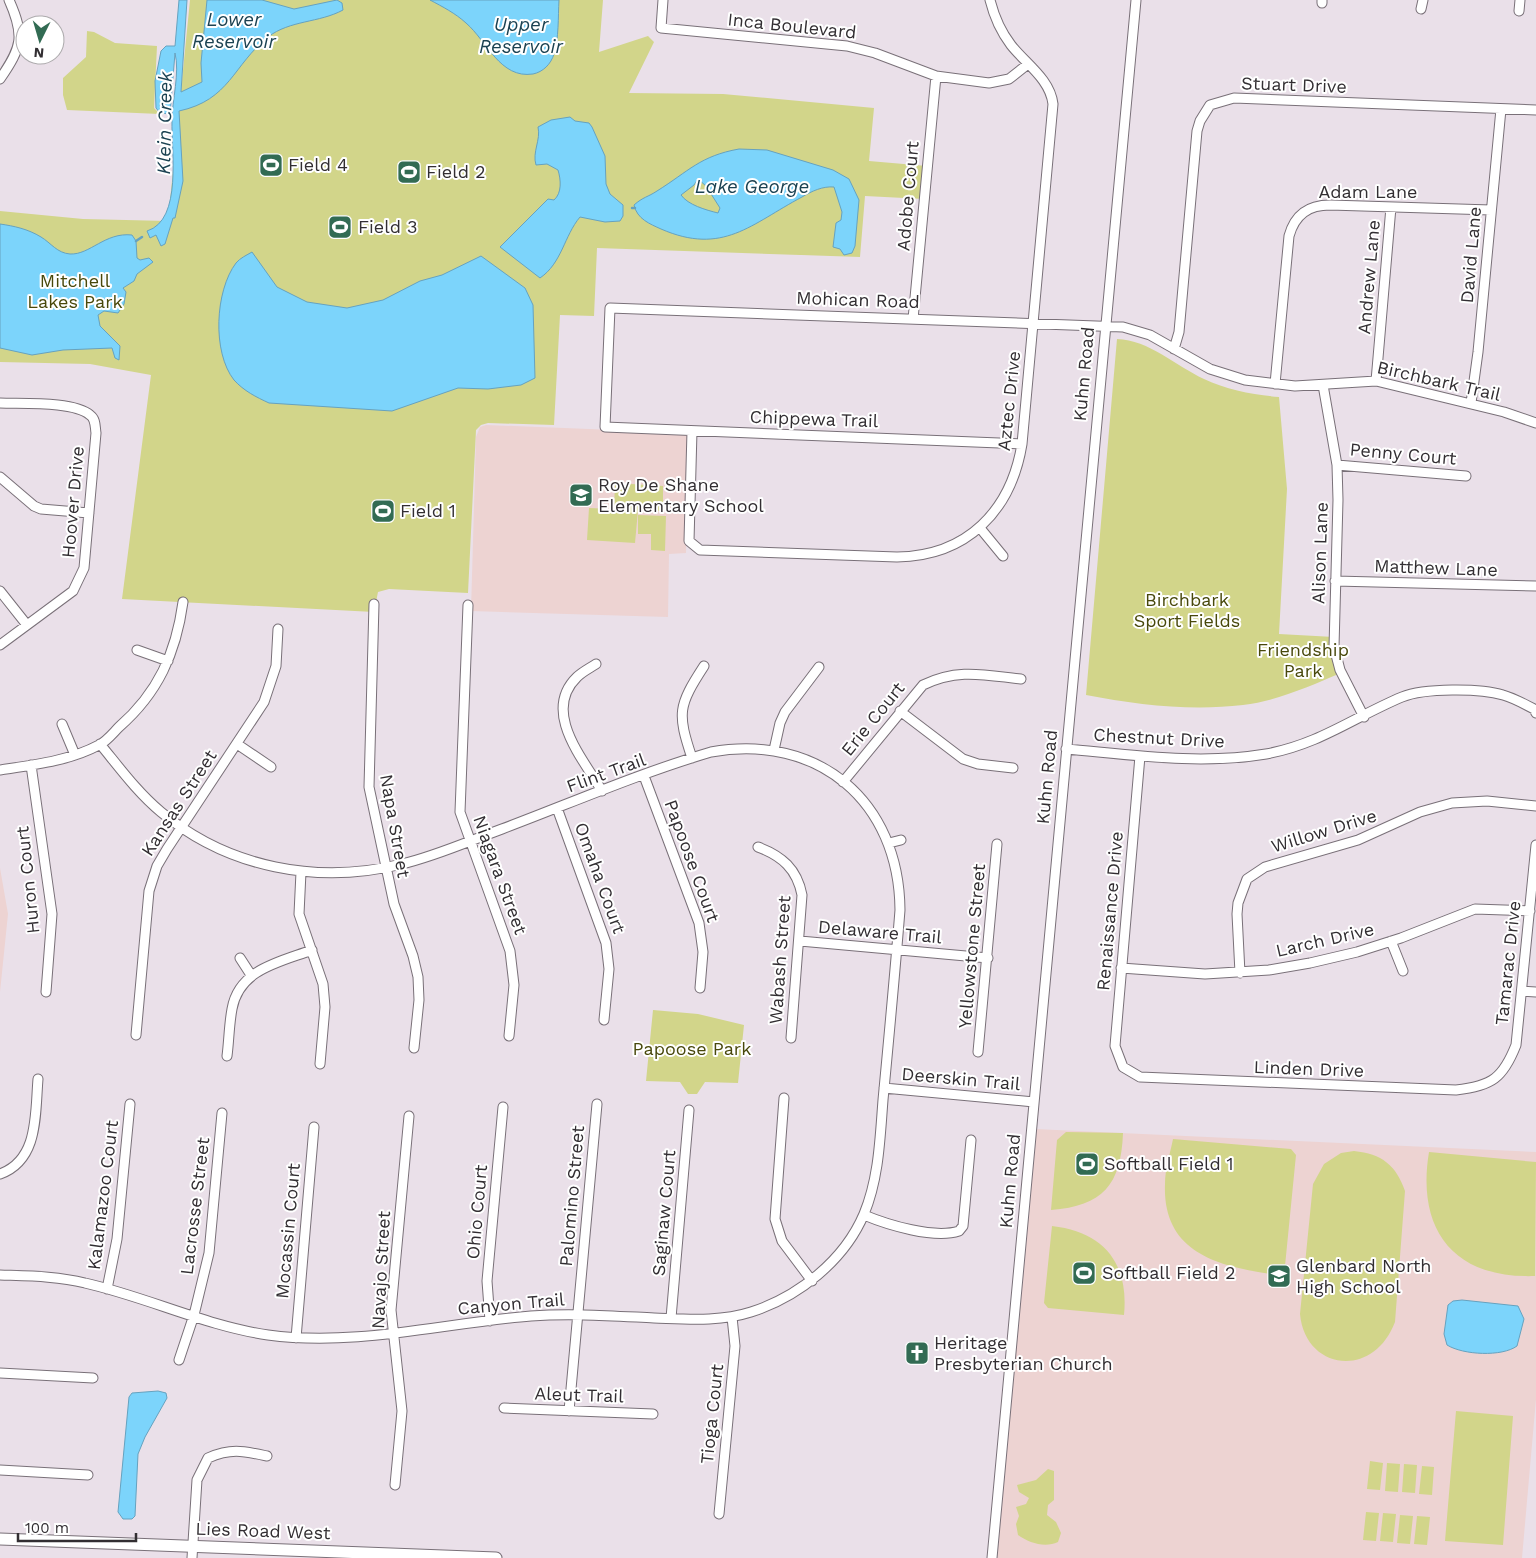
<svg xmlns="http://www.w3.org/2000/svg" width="1536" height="1558" font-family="'Work Sans',sans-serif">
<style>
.education{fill:#edd3d2}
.green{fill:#d2d58a}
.water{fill:#7cd4fb;stroke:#66a2bf;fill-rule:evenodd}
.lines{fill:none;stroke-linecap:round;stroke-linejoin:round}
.stream{stroke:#66a2bf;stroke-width:2.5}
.minor-casing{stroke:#797078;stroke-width:11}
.tertiary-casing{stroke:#797078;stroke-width:13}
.minor{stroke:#fff;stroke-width:9}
.tertiary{stroke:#fff;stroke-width:11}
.labels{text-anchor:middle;stroke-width:4;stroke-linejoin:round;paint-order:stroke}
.street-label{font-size:18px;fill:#322e32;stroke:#fff}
.poi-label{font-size:18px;fill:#322e32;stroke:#fff;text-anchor:start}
.park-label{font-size:18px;fill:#48480b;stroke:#fff}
.water-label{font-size:19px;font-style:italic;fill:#1b4252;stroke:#fff}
</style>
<rect width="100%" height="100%" fill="#eae0e9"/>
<path class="education" d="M486,425l203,8 -3,120 -17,1 -1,63 -197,-6 5,-174 4,-10z
M0,868l8,46 -8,78z
M1035,1129l501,23v247l-14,159h-525z"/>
<path class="green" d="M190,0h413l-4,52 49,-16 6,6 -25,51 94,1 151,14 -5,53 58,5 -3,33 -59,-3 -5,61 -263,-9 -3,68 -34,-1 -6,110 -66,-2 -7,2 -5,5 -8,163 -79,-4 -11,3 -4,20 -252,-13 29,-224 -61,-11 -90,-2v-151l83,8 85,2z
M87,31l7,1 21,11 42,3 -3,62 6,6 -93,-4 -4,-15v-17l23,-21z
M1117,339c32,1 59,27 87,40 23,11 50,16 75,18l8,92 -8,145 55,3 7,36c-31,13 -64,28 -98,32 -52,6 -106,0 -157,-10z
M615,483l48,3v25l-25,-1 -3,33 -48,-3 2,-32 25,1z
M638,515l28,1 -1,35 -14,-1v-16h-13z
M653,1010l45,4 46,11 -6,58 -33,-1 -8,12h-9l-8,-12 -34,-1z
M1066,1132l57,1c-2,52 -20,73 -72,77l6,-70z
M1173,1139l118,10 5,6 -12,121c-57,-8 -122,-18 -119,-92 0,-15 5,-30 8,-45z
M1354,1151c28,3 42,14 51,40l-10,131c-22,58 -90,48 -95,-8l13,-130 11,-20 17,-11z
M1429,1152l107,10 -1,114c-81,3 -119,-46 -106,-124z
M1052,1226c52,6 77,37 72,89l-76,-7 -4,-5z
M1456,1411l57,5 -10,129 -58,-4z
M1370,1461l13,2 -3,27 -13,-1z
M1387,1463l13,1 -2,28 -13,-1z
M1404,1464l13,1 -2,28 -13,-1z
M1422,1466l12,1 -2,28 -13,-1z
M1048,1469l6,2v29l-6,5 -1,10 9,7 5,11 -3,9c-13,6 -29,1 -40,-7l-2,-11 3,-8 -3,-9 10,-3 3,-6 -10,-6 -2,-7 19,-5z
M1366,1512l13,1 -3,28 -13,-1z
M1383,1513l13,1 -3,28 -13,-1z
M1400,1515l13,1 -3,28 -13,-1z
M1417,1516l13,1 -3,28 -13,-1z"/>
<path class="water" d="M179,0h8l-6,92 21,-10 -1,-19 6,-63h55l32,9 43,-9 5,3 1,7c-24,13 -53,10 -75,27 -35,28 -38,63 -89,74l4,70 -8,37h-2l-8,26 -4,2 -5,-11 -6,3 -3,-7c36,-11 24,-82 25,-110 0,-21 8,-48 3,-68l-5,61 -10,-1 -4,-5 -1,-27 6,-30 5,-5h9z
M430,0h129c-1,17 0,38 -5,54 -3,10 -11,18 -21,20 -33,5 -46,-33 -67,-51 -11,-10 -23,-16 -36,-23z
M570,117l5,4 14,2 3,4 13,29 1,28 4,10 13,11v11l-3,5 -15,1 -25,-5c-16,19 -18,46 -40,61l-40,-31 48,-48 6,1c8,-7 7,-20 4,-30l-11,-6 -11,1c-4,-13 5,-25 2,-38l13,-7z
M739,149l28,1 66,20 16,9 10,21 -4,46 -3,7 -8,2 -4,-6 -7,-2 3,-24 5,-3 1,-8 -8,-25c-11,-1 -22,4 -32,10 -51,27 -79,59 -141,32 -11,-5 -24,-10 -27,-24 9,-8 14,-8 23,-14 32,-20 43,-35 82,-42zM698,179l8,7 14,22 -2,5c-12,-3 -30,-8 -37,-18l13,-10z
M0,224c14,2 28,5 41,13 10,6 16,16 29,17 20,1 35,-22 62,-19l4,6 1,17 3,2 9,-2 4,4 -16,12 -3,7 -11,7 3,4 -2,12 -6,9 -14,-2 -6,4 2,11 20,20 -1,14 -4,-2 -3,-10 -49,2 -31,5 -32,-7z
M252,252l25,35 30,15 40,6 36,-8 37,-19 22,-6 39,-19 44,32 8,17 2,73 -14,7 -33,4 -30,-1 -66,23 -123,-8c-13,-6 -25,-12 -35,-23 -22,-28 -19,-89 2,-117 4,-5 11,-8 16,-11z
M1462,1300l56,6 6,13 -7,27c-15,11 -54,9 -70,-1l-3,-11 4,-29 5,-4z
M158,1391l8,2 1,5 -22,39 -7,17 -3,62 -3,3h-9l-5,-7 11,-115 3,-4z"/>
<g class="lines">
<path class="stream" d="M632,208h3
M136,241l6,-4"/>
<g class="minor-casing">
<path id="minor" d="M663,0l-2,28 186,18 28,7 61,23 53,7 20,-4 19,-15
M1322,0v3
M1421,9l2,-9
M1519,11l1,-11
M0,79c22,-32 25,-43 9,-79
M913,319l23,-243
M1174,349l5,-17 18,-201 3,-10 10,-16 24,-7 302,12
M1376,381l15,-174
M1275,384l14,-148c6,-22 20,-31 41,-31l161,5
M1323,385l14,80 1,35 -4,147 6,23 24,47
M0,403c22,1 74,-2 90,12 6,4 5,12 6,18l-12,135 -11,23 -73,54
M1471,403l7,-51 23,-243
M692,431l-3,110 11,9 197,7c70,-1 114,-46 125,-113l31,-340c-3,-25 -27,-40 -42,-59 -10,-13 -17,-29 -21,-45
M1022,444l-417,-17 5,-119 513,19 27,8 60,34 35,11 50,6 81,-5 128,31 32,11
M1337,465l129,11
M0,477l34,29 7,3 48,4
M980,528l23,28
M1335,581l201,5
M0,591l27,34
M374,604l-5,183 25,117 19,52 5,21 1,23 -5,48
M468,605l-8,207 50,139 4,34 -5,51
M137,650l31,11
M596,664c-6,4 -14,8 -19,13 -36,35 7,83 25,114
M900,711l63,48 15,5 35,4
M62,724l13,31
M237,744l34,23
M1066,749c67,6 134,16 200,5 54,-10 88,-37 136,-57 22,-9 78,-9 101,-2 11,3 21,9 31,14l2,4
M774,750l6,-27 5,-11 34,-45
M1140,756l-25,290 8,21 17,10 316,13c36,-4 47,-12 60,-45l20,-200
M692,758c-15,-45 -14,-52 12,-92
M31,765l21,149 -6,78
M0,770c33,-5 69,-9 99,-25 8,-4 14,-12 20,-18 39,-34 57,-74 64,-125
M644,776l55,147 4,29 -3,36
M843,782l80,-97c35,-17 61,-10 98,-6
M557,808l49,135 3,26 -5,51
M889,843l12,-3
M758,847c24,9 39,22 44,48l-11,143
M301,872l-2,42 24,70 2,23 -5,57
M800,941l188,17
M1391,941l12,30
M240,958l11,17
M1121,968l84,6 64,-4 41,-7 47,-11 44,-14 74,-29 55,2
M1240,973l-3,-59 1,-11 9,-24 18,-12 93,-27 62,-28 32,-9 35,-2 49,5
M1522,991l14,1
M136,1035l13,-144 8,-25 10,-17 97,-147 12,-36 2,-37
M978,1052l19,-208
M227,1056c2,-15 2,-31 5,-47 7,-40 48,-47 80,-59
M884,1088l150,14
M784,1098l-9,121 7,22 30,40
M0,1174c39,-14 35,-60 38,-95
M864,1215c24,10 70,24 95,16l4,-5 8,-86
M0,1275c29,1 57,1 85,8 62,14 121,43 183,52 88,12 176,-12 263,-19 41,-3 82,0 123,2 32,1 66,4 97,-6 47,-15 93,-51 113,-98 15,-36 16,-76 19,-114 6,-64 12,-127 17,-190 -1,-109 -82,-177 -189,-158 -71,21 -140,51 -209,77 -33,12 -66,27 -100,35 -84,21 -174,4 -241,-52 -24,-20 -42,-45 -61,-68
M107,1289l10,-50 13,-135
M671,1318l18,-208
M490,1321l-3,-40 16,-174
M296,1338l18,-211
M179,1360l15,-45 15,-62 13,-140
M0,1373l93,5
M504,1408l149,6
M569,1411l28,-307
M0,1470l88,5
M395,1485l7,-74 -11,-101 18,-194
M719,1514l16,-168 -3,-29
M192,1558l5,-78 11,-22c23,-10 35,-7 59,-2
M992,1558l144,-1558"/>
</g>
<g class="tertiary-casing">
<path id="tertiary" d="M0,1539l496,19"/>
</g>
<use href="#minor" class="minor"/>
<use href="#tertiary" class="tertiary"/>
</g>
<defs>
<g id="stadium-square" transform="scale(1.25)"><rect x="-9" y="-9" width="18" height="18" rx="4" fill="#326b53" stroke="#fff"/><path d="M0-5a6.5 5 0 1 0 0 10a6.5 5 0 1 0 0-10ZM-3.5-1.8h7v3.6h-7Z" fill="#fff"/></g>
<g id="school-square" transform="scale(1.25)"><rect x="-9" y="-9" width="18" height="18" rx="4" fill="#326b53" stroke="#fff"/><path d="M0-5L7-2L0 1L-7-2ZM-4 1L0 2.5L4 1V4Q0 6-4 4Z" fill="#fff"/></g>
<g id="church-square" transform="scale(1.25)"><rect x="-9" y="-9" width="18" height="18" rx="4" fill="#326b53" stroke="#fff"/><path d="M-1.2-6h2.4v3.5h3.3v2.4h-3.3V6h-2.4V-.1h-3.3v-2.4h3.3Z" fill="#fff"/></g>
</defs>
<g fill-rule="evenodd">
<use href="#stadium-square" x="271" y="165"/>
<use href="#stadium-square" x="409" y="172"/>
<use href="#stadium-square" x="340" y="227"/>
<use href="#school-square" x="581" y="495"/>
<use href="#stadium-square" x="383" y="511"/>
<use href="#stadium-square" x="1087" y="1164"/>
<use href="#stadium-square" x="1084" y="1273"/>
<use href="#school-square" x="1279" y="1276"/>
<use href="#church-square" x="917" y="1353"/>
</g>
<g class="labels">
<g class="street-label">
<text transform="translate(792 26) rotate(6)" y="6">Inca Boulevard</text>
<text transform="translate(1294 85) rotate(2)" y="6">Stuart Drive</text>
<text x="1368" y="198">Adam Lane</text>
<text transform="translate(908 196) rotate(-85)" y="6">Adobe Court</text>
<text transform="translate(1471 255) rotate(-85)" y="6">David Lane</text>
<text transform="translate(1369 277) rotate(-85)" y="6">Andrew Lane</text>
<text transform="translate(858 300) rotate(2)" y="6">Mohican Road</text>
<text transform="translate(1084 374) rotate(-85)" y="6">Kuhn Road</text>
<text transform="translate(1439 381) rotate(13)" y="6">Birchbark Trail</text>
<text transform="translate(1009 401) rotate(-84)" y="6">Aztec Drive</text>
<text transform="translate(814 419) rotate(2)" y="6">Chippewa Trail</text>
<text transform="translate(1403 454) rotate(5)" y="6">Penny Court</text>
<text transform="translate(73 502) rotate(-85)" y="6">Hoover Drive</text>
<text transform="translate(1320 553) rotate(-88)" y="6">Alison Lane</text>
<text transform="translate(1436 568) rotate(2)" y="6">Matthew Lane</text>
<text transform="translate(873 719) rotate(-51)" y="6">Erie Court</text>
<text transform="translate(1159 738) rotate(3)" y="6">Chestnut Drive</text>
<text transform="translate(606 773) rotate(-20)" y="6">Flint Trail</text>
<text transform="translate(1047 777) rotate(-85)" y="6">Kuhn Road</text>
<text transform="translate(179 803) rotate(-57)" y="6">Kansas Street</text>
<text transform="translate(395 826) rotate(80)" y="6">Napa Street</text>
<text transform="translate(1324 831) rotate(-17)" y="6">Willow Drive</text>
<text transform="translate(692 861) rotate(70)" y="6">Papoose Court</text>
<text transform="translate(500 875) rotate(70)" y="6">Niagara Street</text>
<text transform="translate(600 878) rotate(70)" y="6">Omaha Court</text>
<text transform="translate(28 880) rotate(-96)" y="6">Huron Court</text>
<text transform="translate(1110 911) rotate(-85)" y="6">Renaissance Drive</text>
<text transform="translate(880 932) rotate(5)" y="6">Delaware Trail</text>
<text transform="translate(1325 940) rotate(-13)" y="6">Larch Drive</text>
<text transform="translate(972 946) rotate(-85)" y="6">Yellowstone Street</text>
<text transform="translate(780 960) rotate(-86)" y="6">Wabash Street</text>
<text transform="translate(1508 963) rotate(-84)" y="6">Tamarac Drive</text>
<text transform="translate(1309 1069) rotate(2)" y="6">Linden Drive</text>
<text transform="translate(961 1079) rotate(5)" y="6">Deerskin Trail</text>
<text transform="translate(1010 1181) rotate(-85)" y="6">Kuhn Road</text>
<text transform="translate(103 1195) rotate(-83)" y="6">Kalamazoo Court</text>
<text transform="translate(572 1196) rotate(-85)" y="6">Palomino Street</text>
<text transform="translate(195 1206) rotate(-83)" y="6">Lacrosse Street</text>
<text transform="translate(477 1212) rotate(-85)" y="6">Ohio Court</text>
<text transform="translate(664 1213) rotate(-85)" y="6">Saginaw Court</text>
<text transform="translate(288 1231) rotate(-85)" y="6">Mocassin Court</text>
<text transform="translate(381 1270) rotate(-87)" y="6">Navajo Street</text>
<text transform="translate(511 1304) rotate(-5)" y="6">Canyon Trail</text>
<text transform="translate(579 1395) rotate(2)" y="6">Aleut Trail</text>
<text transform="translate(712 1414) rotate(-84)" y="6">Tioga Court</text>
<text transform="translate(263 1531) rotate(2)" y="6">Lies Road West</text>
</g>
<g class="poi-label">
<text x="288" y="171">Field 4</text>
<text x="426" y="178">Field 2</text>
<text x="358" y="233">Field 3</text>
<text x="598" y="491">Roy De Shane<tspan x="598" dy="21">Elementary School</tspan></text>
<text x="400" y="517">Field 1</text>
<text x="1104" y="1170">Softball Field 1</text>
<text x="1296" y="1272">Glenbard North<tspan x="1296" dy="21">High School</tspan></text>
<text x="1102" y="1279">Softball Field 2</text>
<text x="934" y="1349">Heritage<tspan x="934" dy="21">Presbyterian Church</tspan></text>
</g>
<g class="park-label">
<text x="75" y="287">Mitchell<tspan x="75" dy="21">Lakes Park</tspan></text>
<text x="1187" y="606">Birchbark<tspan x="1187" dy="21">Sport Fields</tspan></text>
<text x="1303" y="656">Friendship<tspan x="1303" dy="21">Park</tspan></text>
<text x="692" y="1055">Papoose Park</text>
</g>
<g class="water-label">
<text x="234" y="26">Lower<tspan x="234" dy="22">Reservoir</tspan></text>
<text x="521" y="31">Upper<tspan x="521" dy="22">Reservoir</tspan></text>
<text transform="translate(164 123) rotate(-89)" y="7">Klein Creek</text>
<text x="752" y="193">Lake George</text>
</g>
</g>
<g transform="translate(40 40) rotate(185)"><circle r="24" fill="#ffffff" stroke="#adabad"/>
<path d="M0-4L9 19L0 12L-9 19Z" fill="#326b53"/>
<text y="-8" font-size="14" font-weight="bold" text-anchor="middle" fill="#322e32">N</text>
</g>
<path d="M18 1533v8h118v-8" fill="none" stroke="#322e32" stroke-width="2.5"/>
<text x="25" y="1533" font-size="15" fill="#322e32" stroke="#ffffff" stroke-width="4" paint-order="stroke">100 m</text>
</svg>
